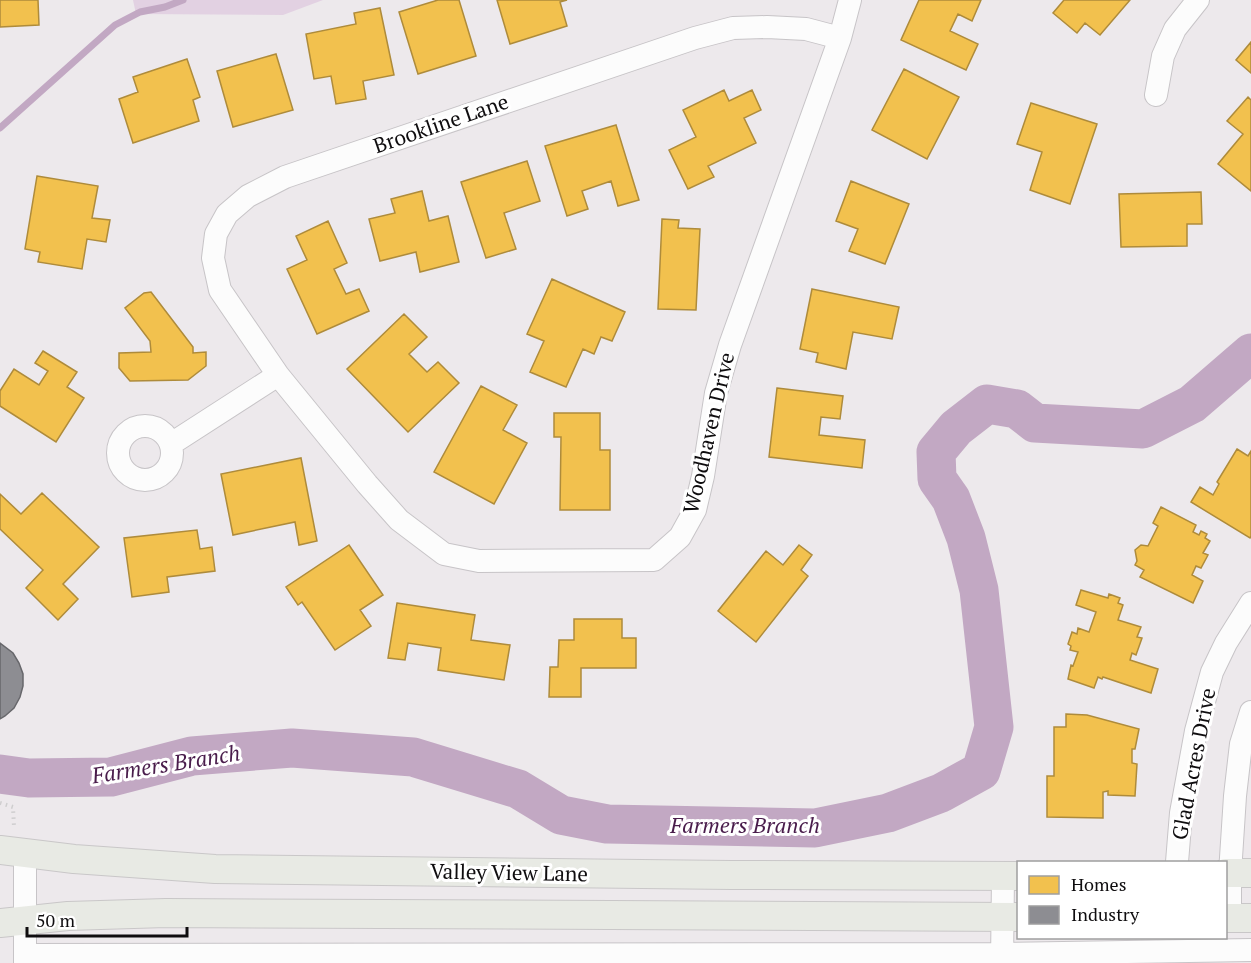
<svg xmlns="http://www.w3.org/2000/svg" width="1251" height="963" font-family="'PT Serif',serif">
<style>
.green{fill:#e2d1e2}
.homes{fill:#f2c14e;stroke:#ae8b3b;stroke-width:1.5}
.industry{fill:#8d8d92;stroke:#67676b;stroke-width:1.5}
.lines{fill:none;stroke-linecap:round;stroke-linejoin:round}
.stream{stroke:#c2a8c3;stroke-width:7}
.river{stroke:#c2a8c3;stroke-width:39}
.minor-casing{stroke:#c7c4c7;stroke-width:24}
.major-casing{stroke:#c9c7c8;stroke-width:30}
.path{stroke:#cfcecf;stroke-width:4;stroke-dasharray:1.5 4.5;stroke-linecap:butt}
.minor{stroke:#fcfcfc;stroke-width:22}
.major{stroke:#e8eae4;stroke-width:28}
.labels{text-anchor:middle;stroke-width:6;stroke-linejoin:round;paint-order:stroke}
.street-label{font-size:21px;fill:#0f0d0f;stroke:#fff}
.water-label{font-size:22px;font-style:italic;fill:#491c4b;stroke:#fff}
</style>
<rect width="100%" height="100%" fill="#ede9ec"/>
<path class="green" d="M133,0h190l-40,15 -147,-1z"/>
<path class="homes" d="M0,0h38l1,25 -39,2z
M438,0h21l17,56 -58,18 -19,-62z
M497,0h70l-7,2 7,24 -57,18z
M919,0h62l-9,21 -14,-7 -8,17 28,13 -12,26 -65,-30z
M1064,0h66l-30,35 -15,-12 -8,10 -24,-20z
M380,8l14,67 -31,6 3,18 -30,5 -5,-28 -17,3 -8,-45 50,-10 -2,-11z
M1251,42v31l-15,-13z
M276,54l17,56 -60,17 -16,-56z
M187,59l13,38 -7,3 6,21 -66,22 -14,-44 19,-7 -5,-15z
M904,69l55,28 -32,62 -55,-29z
M724,90l5,11 23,-11 9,20 -17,8 12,25 -48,23 6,11 -26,12 -19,-39 27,-13 -13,-27z
M1248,97l3,3v91l-33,-27 25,-30 -16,-13z
M1031,103l66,21 -27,80 -40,-14 12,-38 -25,-8z
M616,125l23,75 -21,6 -7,-25 -29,10 6,18 -21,7 -22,-70z
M527,161l13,40 -36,12 12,36 -30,9 -25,-76z
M37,176l61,10 -6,32 18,2 -4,22 -19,-3 -5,30 -44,-7 2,-10 -15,-3z
M851,181l58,23 -24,60 -36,-13 9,-22 -22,-8z
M422,191l7,30 19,-5 11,46 -39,10 -4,-20 -36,9 -11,-42 26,-6 -4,-14z
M1201,192l1,32h-15v22l-66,1 -2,-53z
M662,219l17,1 -1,8 22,1 -4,81 -38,-1z
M328,221l19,42 -13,6 12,25 13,-5 10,22 -52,23 -30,-65 20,-9 -11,-24z
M552,279l73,33 -13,29 -11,-4 -7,17 -11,-5 -17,38 -36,-15 14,-31 -17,-7z
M812,289l87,18 -7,32 -39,-7 -7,37 -30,-7 2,-9 -18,-4z
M151,292l42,55v6l13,-1v14l-18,14 -58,1 -11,-13v-15l32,-1 -1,-11 -25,-33 19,-15z
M404,314l23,23 -18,17 18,18 11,-10 21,21 -51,49 -61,-63z
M43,351l34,21 -10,15 17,11 -28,44 -56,-36v-15l14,-22 25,16 9,-14 -13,-8z
M481,386l36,19 -14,25 24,13 -33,61 -60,-32z
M777,388l66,8 -3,23 -19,-2 -2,18 46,5 -3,28 -93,-11z
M554,413h46v37h10v60h-50l1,-73h-7z
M1237,449l11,7 3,-5v85l-1,2 -59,-36 9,-15 13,8 6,-11 -2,-2z
M301,458l16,83 -18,4 -4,-23 -62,13 -12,-61z
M42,493l57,54 -36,37 15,15 -20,21 -32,-32 17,-18 -43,-41v-35l21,20z
M1161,507l35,18 -3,7 6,3 2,-4 6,3 -2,4 5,3 -7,12 5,2 -7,13 -5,-2 -4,9 11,6 -10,22 -53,-26 4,-7 -9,-5 2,-4 -2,-11 6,-5 7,1 10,-20 -5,-3z
M197,530l3,19 12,-2 3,24 -48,6 2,15 -37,5 -8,-59z
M349,545l34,50 -23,15 11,16 -36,24 -33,-48 -4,3 -12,-18z
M799,545l13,10 -11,15 7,6 -52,66 -38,-31 48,-60 17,14z
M1081,590l27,8 1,-4 11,4 -2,5 5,2 -5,15 23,7 -4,10 5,1 -6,17 -4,-2 -2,7 28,9 -7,24 -48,-16 -1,2 -4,-2 -4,11 -26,-9 3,-14 2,1 5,-14 -8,-2 1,-4 -3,-2 4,-12 5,2 1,-6 11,4 7,-20 -20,-7z
M397,603l78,12 -4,25 39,5 -6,35 -66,-10 3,-22 -33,-5 -3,17 -17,-2z
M574,619h48v19h14v30h-55v29h-32l1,-30h8l1,-27h15z
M1066,714l21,1 52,14 -4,20h-3v14l5,1 -2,32 -27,-1v-4l-5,1v26l-56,-1v-41h7v-49h12z"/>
<path class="industry" d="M0,643l13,10 6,10 4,11v12l-3,11 -6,11 -9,8 -5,3z"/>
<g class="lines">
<path class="stream" d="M0,128l115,-103 25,-13 25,-5 18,-7"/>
<path class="river" d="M0,774l29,4 82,-1 81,-21 100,-8 121,9 105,32 43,26 46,9 208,4 73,-15 53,-20 40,-22 13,-44 -15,-137 -13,-52 -15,-39 -14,-20 -1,-27 20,-24 31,-24 30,5 18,14 108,6 49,-25 59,-51"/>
<g class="minor-casing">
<path id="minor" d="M840,38l-34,-9 -39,-2 -34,1 -38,10 -410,139 -37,19 -21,18 -11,20 -3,24 7,32 58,85 89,109 32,36 45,34 35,7 175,-1 26,-23 15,-27 8,-34 13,-83 14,-48 110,-307 10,-38
M1156,95l7,-39 12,-27 23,-29
M118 453a27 27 0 1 1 54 0a27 27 0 1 1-54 0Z
M171,444l107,-69
M1177,862l4,-49 15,-82 16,-59 14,-29 25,-40
M1230,918v-45l5,-77 6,-52 10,-32
M25,955l978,-1 248,-4
M25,963v-109
M1002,963l1,-86"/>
</g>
<g class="major-casing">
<path id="major" d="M0,850l74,9 141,10 516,6 287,1
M1226,873h25
M1226,918h25
M0,923l68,-7 98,-3 852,4"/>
</g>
<path class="path" d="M0,803l13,4 1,20"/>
<use href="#minor" class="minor"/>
<use href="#major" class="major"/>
</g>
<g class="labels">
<g class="street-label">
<text transform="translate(441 124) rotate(-19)" y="7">Brookline Lane</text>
<text transform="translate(709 433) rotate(-77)" y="7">Woodhaven Drive</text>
<text transform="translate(1194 764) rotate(-79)" y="7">Glad Acres Drive</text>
<text transform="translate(509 873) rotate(1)" y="7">Valley View Lane</text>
</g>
<g class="water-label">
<text transform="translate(166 764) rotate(-9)" y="8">Farmers Branch</text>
<text x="745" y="833">Farmers Branch</text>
</g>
</g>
<rect x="1017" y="861" width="210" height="78" fill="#ffffff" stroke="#9f9e9f" stroke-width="1.5"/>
<rect x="1029" y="876" width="30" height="18" fill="#f2c14e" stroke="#9f9e9f" stroke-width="1.5"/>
<text x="1071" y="891" font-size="18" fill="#0f0d0f">Homes</text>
<rect x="1029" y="906" width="30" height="18" fill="#8d8d92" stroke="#9f9e9f" stroke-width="1.5"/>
<text x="1071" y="921" font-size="18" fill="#0f0d0f">Industry</text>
<path d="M27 927v9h160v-9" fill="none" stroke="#0f0d0f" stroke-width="3"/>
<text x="36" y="927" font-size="18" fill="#0f0d0f" stroke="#ffffff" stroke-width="4.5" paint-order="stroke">50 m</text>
</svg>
